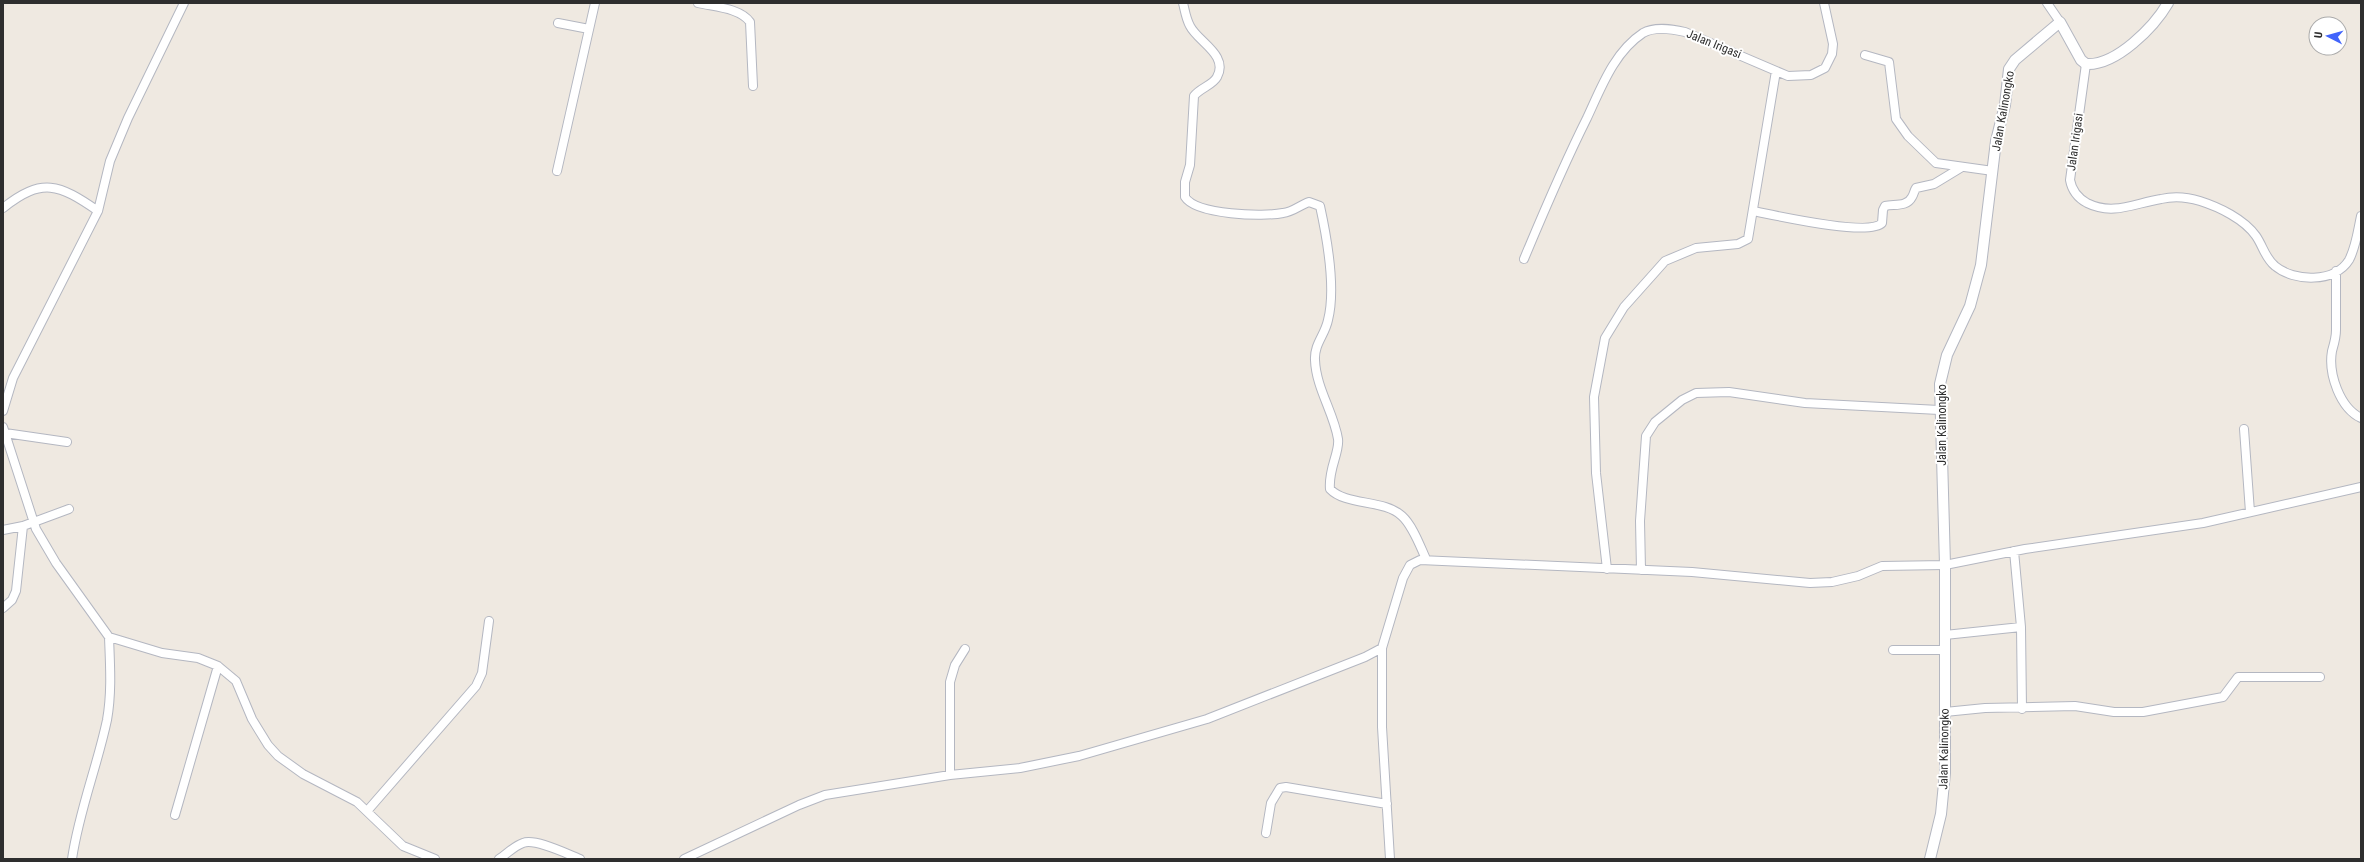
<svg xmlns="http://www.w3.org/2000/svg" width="2364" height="862" font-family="'Roboto Condensed',sans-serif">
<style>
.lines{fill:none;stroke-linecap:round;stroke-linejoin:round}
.minor-casing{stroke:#b4b7c1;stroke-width:10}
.tertiary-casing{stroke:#b4b7c1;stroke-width:12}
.minor{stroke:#fff;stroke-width:8}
.tertiary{stroke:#fff;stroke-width:10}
.labels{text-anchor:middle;stroke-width:4;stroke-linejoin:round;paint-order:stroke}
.street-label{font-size:12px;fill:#2e2e2e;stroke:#fff}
</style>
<rect width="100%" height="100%" fill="#efe9e1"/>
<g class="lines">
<g class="minor-casing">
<path id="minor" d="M698,3c17,4 42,5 52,19l3,64
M1183,3c2,8 3,16 7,23 8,16 39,29 27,51 -4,8 -17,11 -23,19l-4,69 -5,17v15c11,18 79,20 98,16 10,-1 17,-8 26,-11l11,4c7,32 16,83 8,114 -3,15 -14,24 -13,40 1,28 19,53 23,79 2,13 -10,30 -8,50 16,17 54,10 72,27 11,10 18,30 24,43
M2047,3l13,19
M558,23l31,6
M1865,55l24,7 7,57 12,17 28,27 57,8
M2086,64l-16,116c2,11 8,18 17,23 26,13 48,0 74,-4 13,-3 26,-2 39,2 19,6 44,18 56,35 7,10 9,22 19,30 19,16 60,17 74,-6 7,-13 9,-30 12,-44
M557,171l38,-168
M3,208c39,-31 56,-24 95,3
M1753,211c21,4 116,26 129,12l1,-13 2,-4c10,-2 22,1 27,-9 2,-3 2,-6 4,-9l18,-4 28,-17
M1524,259c20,-48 40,-95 63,-141 14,-30 27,-66 56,-85 12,-7 29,-4 42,-1l103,44 23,-1 14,-7 7,-14 1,-10 -9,-41
M2336,271c0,20 0,39 0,59 0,8 -2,14 -4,21 -4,23 8,57 29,67
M3,411l10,-33 85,-167 12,-50 18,-43 56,-115
M3,427l33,102 20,34 53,74 53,16 36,5 20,8 18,15 16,38 16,26 10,11 25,18 54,28 46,44 32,13
M2244,429l6,83
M5,433l62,9
M3,530l20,-4 46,-17
M2014,551l7,76 1,82
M1607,569l-11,-96 -2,-76 11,-59 19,-31 41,-46 31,-13 42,-4 10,-5 28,-168
M1641,570l-1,-49 6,-85 9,-14 27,-22 14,-7 33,-1 76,11 134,7
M3,608l9,-8 4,-9 7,-65
M1945,635l76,-8
M1382,648v79l8,132
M1893,650h52
M1945,712l40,-4 90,-2 39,6h29l80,-15 15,-20h82
M950,775v-93l5,-17 10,-16
M368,810l108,-124 6,-13 7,-52
M175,815l43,-149
M1266,833l5,-30 9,-15 6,-1 101,17
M72,859c7,-48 25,-92 35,-139 5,-28 3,-56 2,-83
M499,859c8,-5 15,-13 24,-16 12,-5 44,11 57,16
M684,859l115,-54 26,-10 125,-20 70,-7 59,-12 128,-37 158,-62 17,-9 21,-70 7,-13 10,-5 272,12 118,11 22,-1 26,-6 24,-10 63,-1 80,-16 178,-26 158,-36"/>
</g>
<g class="tertiary-casing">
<path id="tertiary" d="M1930,859l11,-45 4,-41v-208l-5,-181 7,-29 23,-49 11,-41 15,-124 9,-36 4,-36 6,-9 45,-38 21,38 5,4c30,2 68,-37 82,-61"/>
</g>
<use href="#minor" class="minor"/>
<use href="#tertiary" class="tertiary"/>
</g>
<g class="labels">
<g class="street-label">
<text transform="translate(1714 44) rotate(22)" y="4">Jalan Irigasi</text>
<text transform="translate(2003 111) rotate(-80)" y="4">Jalan Kalinongko</text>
<text transform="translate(2075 142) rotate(-82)" y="4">Jalan Irigasi</text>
<text transform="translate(1942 425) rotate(-90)" y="4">Jalan Kalinongko</text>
<text transform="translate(1944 749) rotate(-89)" y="4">Jalan Kalinongko</text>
</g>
</g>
<rect width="2364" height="862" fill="none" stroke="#2e2e2e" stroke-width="8"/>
<g transform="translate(2328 36) rotate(276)"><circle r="19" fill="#ffffff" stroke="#ababab"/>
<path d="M0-3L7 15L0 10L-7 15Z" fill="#4264fb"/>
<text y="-6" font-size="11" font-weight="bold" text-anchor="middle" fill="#2e2e2e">U</text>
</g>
</svg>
